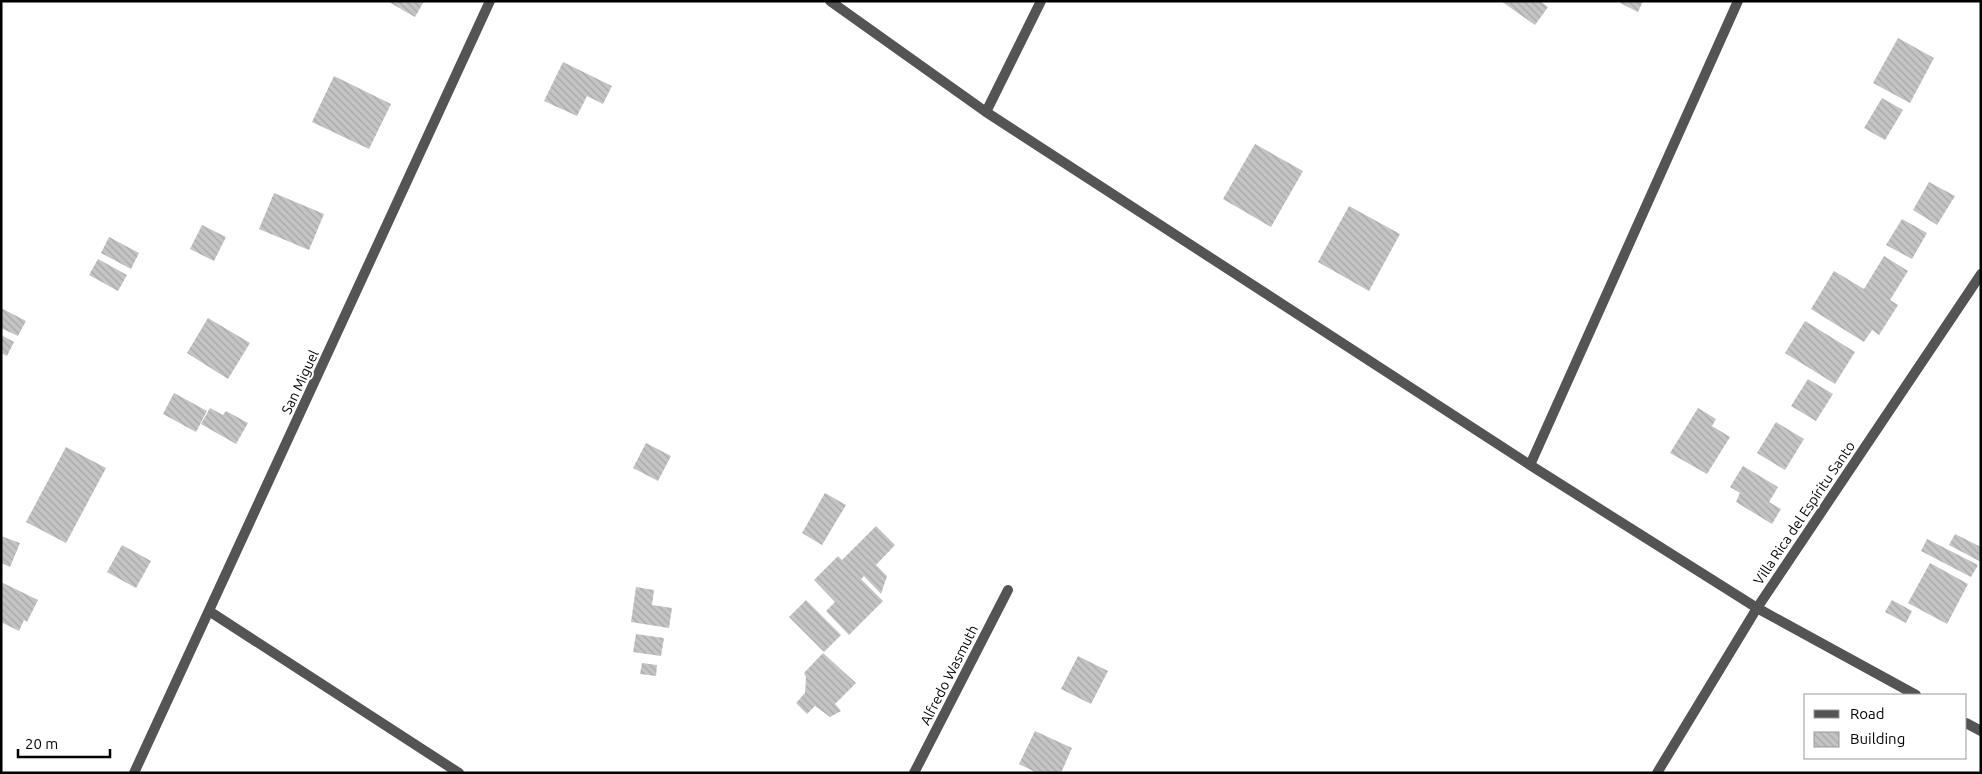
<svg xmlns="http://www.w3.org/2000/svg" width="1982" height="774" font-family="Ubuntu,sans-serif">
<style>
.building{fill:url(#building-back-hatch)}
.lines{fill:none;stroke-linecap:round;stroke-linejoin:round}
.street{stroke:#545454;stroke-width:10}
.labels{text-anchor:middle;stroke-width:4;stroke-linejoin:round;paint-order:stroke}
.street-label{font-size:14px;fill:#000;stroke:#fff}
</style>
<defs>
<pattern id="building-back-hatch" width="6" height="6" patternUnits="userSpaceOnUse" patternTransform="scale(1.25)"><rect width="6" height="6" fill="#c4c4c4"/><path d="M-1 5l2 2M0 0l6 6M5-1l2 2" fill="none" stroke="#a7a7a7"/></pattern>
</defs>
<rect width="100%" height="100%" fill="#fff"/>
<path class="building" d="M387,1h37l-9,16z
M1501,1h39l8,6 -13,18z
M1621,1h22l-5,11 -18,-9z
M1898,38l36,20 -24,45 -37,-20z
M563,62l49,24 -9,18 -16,-8 -10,20 -33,-15z
M334,76l57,28 -22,45 -57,-27z
M1882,98l21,12 -18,30 -21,-12z
M1255,144l48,27 -32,56 -48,-28z
M1929,182l26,14 -18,29 -24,-15z
M274,193l50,21 -15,36 -50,-21z
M1349,206l51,28 -31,57 -51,-29z
M1902,219l25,14 -15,26 -26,-14z
M202,225l24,12 -12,24 -24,-12z
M109,237l30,16 -8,16 -30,-16z
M1884,256l24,15 -18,29 8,5 -19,30 -7,-5 -8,12 -53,-33 23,-38 30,18z
M98,259l29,16 -9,16 -29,-16z
M1,308l25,13 -8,15 -17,-8z
M208,318l42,25 -22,36 -41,-26z
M1805,321l50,31 -20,32 -50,-31z
M1,335l13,7 -7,14 -6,-3z
M1808,379l25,15 -17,27 -25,-15z
M174,393l33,18 -11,21 -33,-18z
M210,408l13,7 3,-4 22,12 -12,21 -35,-20z
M1698,408l18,11 -4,7 18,11 -23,37 -37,-21z
M1776,422l28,17 -19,31 -28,-17z
M646,443l25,13 -13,25 -25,-13z
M66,447l40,21 -40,75 -40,-21z
M1743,466l35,21 -9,15 12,7 -9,15 -36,-22 4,-9 -10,-6z
M825,493l21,12 -24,40 -20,-12z
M876,526l19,19 -19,20 11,11 -6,18 -17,-18 -3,3 22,22 -34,34 -23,-24 9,-9 -21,-22 24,-24 4,4z
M1955,534l26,13v15l-32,-17z
M1,536l19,7 -10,24 -9,-4z
M1927,539l51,26 -7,12 -50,-26z
M122,545l29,16 -15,27 -29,-16z
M1930,563l38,21 -21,40 -39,-21z
M1,582l37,18 -11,22 -3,-2 -5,11 -18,-9z
M636,587l18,3 -2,15 20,3 -3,20 -38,-6z
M806,600l35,35 -17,17 -35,-35z
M1892,600l20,11 -6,12 -21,-11z
M636,634l28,4 -3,18 -28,-4z
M823,653l33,30 -21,21 6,7 -11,6 -15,-11 -8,8 -11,-11 9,-10 1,-16 -2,-4z
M1078,656l30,15 -17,33 -30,-15z
M642,663l15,2 -1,11 -16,-2z
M1035,731l37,17 -11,25h-24l-18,-9z"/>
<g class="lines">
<path class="street" d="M830,1l156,111 544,353 227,143 159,87
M986,112l55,-111
M1530,465l208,-464
M209,611l250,162
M1966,723l15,8
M134,773l356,-772
M914,773l94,-183
M1657,773l100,-165 224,-334"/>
</g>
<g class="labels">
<g class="street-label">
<text transform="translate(300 382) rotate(-65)" y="5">San Miguel</text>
<text transform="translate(1804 513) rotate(-56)" y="5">Villa Rica del Espíritu Santo</text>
<text transform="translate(949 675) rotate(-63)" y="5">Alfredo Wasmuth</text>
</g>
</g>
<rect width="1982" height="774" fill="none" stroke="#000000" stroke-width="5"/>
<rect x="1804" y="694" width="162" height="65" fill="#ffffff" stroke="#999999"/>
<rect x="1814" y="710" width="25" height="8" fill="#545454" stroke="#999999"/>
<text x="1850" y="719" font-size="15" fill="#000000">Road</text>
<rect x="1814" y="732" width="25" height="15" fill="url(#building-back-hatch)" stroke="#999999"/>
<text x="1850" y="744" font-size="15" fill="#000000">Building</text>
<path d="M18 749v8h92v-8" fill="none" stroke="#000000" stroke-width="2.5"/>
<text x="25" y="749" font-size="15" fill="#000000" stroke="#ffffff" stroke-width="4" paint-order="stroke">20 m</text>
</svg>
